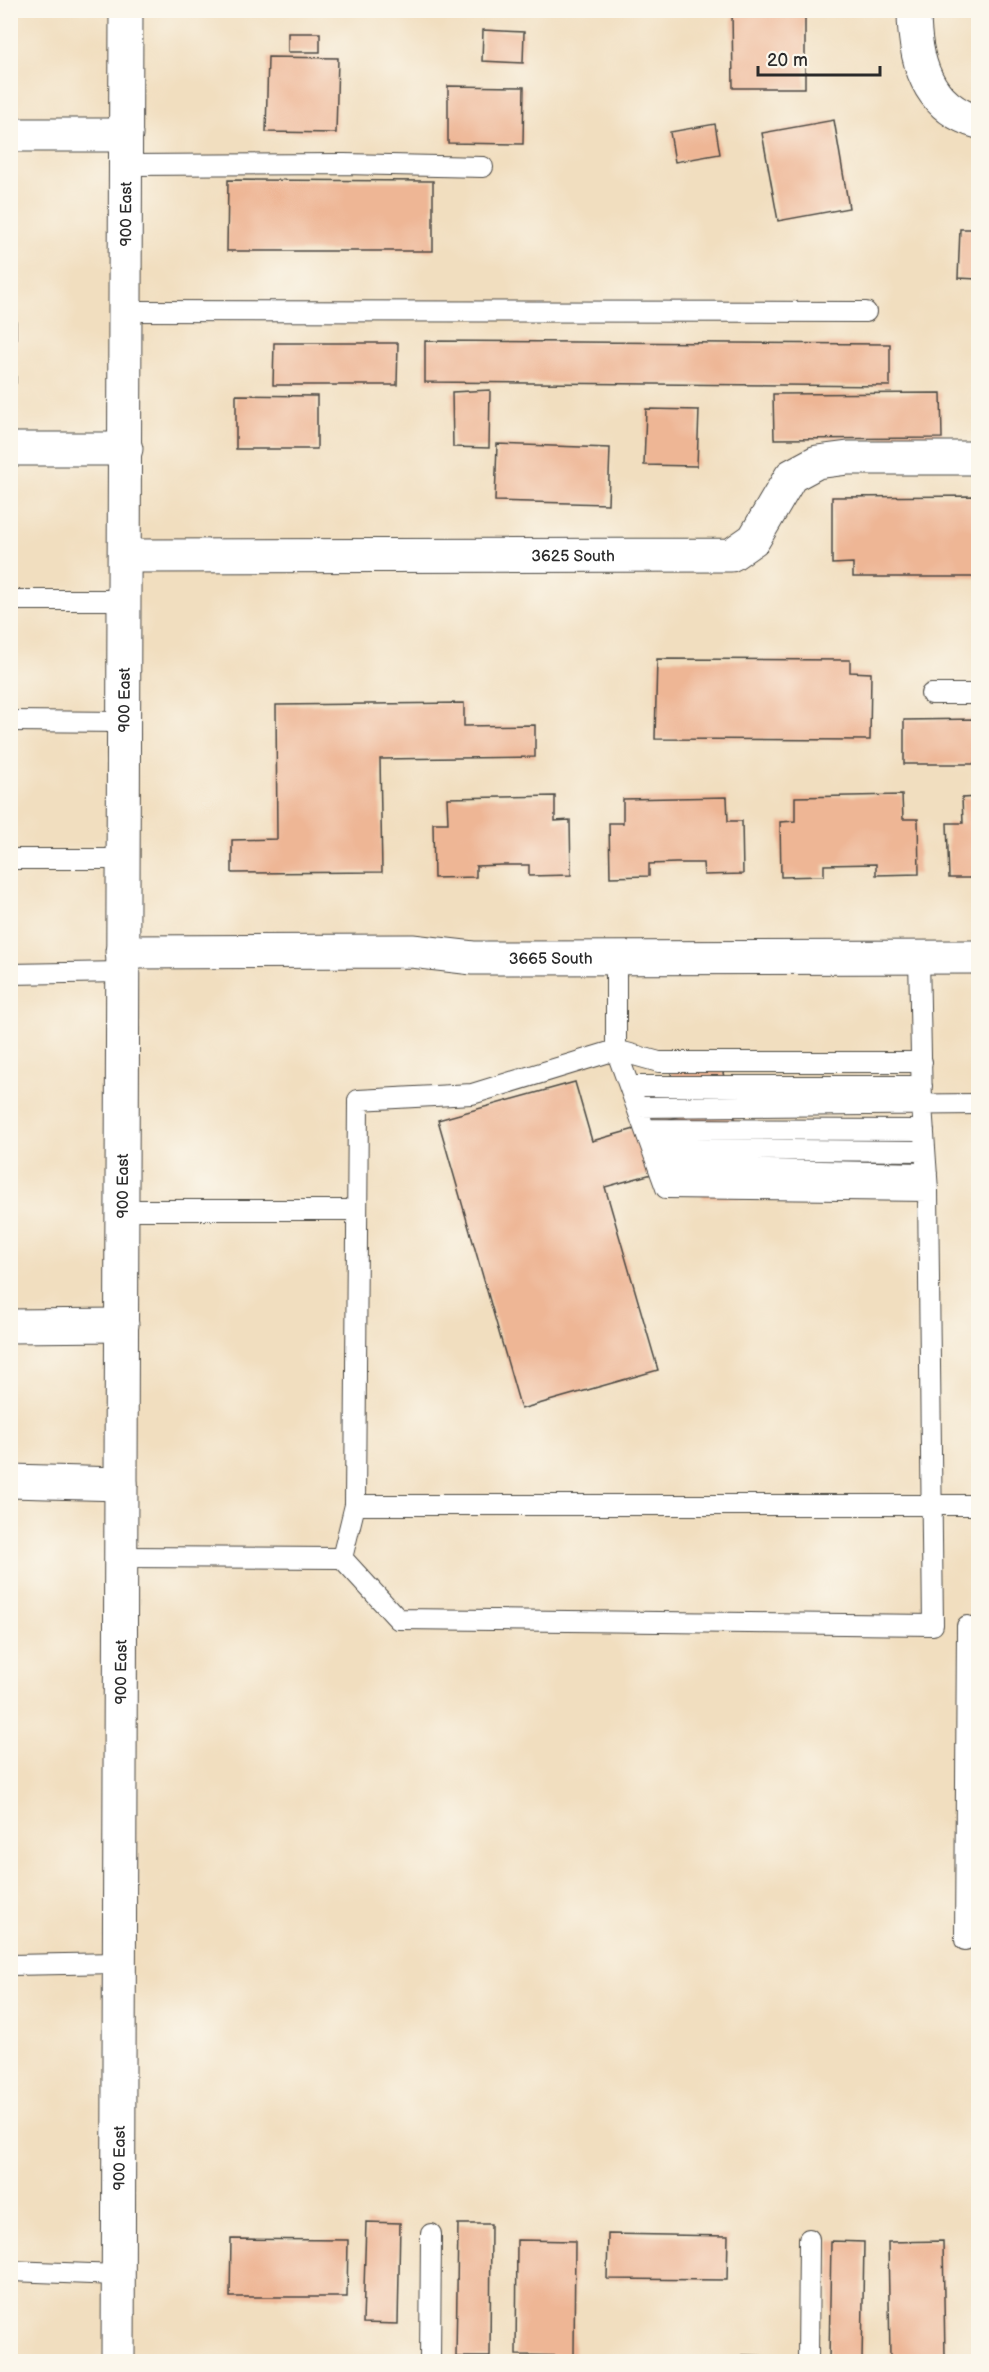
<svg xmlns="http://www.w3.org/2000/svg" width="989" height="2372" font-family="'Balsamiq Sans',sans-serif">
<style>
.building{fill:#eeb695}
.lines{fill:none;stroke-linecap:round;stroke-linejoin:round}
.lane-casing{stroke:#494641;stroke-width:22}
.street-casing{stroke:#494641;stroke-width:35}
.secondary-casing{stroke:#494641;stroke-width:35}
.lane{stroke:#fff;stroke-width:20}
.street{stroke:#fff;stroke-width:33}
.secondary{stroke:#fff;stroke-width:33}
.labels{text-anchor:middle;stroke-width:6;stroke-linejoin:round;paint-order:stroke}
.street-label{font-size:16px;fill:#2b2b2b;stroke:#fbf7ec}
</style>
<rect width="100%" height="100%" fill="#fbf7ec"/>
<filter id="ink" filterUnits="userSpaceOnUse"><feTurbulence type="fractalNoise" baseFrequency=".0167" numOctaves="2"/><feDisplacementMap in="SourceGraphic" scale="12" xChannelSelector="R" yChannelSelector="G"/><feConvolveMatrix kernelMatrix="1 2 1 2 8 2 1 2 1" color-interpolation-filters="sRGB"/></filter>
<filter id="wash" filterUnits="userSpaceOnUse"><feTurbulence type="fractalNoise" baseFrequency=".008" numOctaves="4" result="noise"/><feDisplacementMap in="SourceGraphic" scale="24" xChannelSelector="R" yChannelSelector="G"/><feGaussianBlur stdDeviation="1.35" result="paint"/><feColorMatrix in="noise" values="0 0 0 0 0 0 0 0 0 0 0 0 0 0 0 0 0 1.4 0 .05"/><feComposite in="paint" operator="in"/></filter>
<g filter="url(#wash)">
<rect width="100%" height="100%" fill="#f1debf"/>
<g id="blocks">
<path class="building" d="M732,10h73v78h-72z
M483,30l41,2 -1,31 -41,-2z
M288,33h32v19h-32z
M268,57l70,1 -2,75 -70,-1z
M448,86l76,1 -1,57 -75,-1z
M834,120l15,88 -71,13 -16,-88z
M715,124l5,30 -45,8 -5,-30z
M228,180l205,1v70h-206z
M10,200h6l-1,61h-5z
M960,229h18v50l-20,-1z
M10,322h6v61h-6z
M425,341l465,3v42l-465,-4z
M274,343h124l-1,42h-124z
M490,390l-1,58 -36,-1 -1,-55z
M941,393l1,45 -168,1 -1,-45z
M236,395l81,1v53h-81z
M646,409l53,1 -2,56 -53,-1z
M497,444l113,4 -2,56 -113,-3z
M978,496v81h-125v-14l-21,1v-67z
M657,659l193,1v12l21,1 -1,67 -215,-1z
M464,703v23l71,-1v32l-155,2 2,113 -150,1v-33l45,-1 -1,-134z
M978,719v45h-74v-44z
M902,795l1,24h15l1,55 -43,1v-11l-52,1v11l-43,1 -1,-55 15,-1v-24z
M555,796v25l15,-1 1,55 -42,1v-11h-27l-26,1v11l-42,1 -1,-55h15l-1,-25z
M727,797l1,24h14l1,53 -39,1 -1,-12h-27l-27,1v12l-39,1 -1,-54h14v-24z
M978,797v81h-29l-2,-55h16l-1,-25z
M670,1069h52l34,129h-53l-8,-36 -90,25 53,183 -137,39 -83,-289 137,-38 17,59 89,-25z
M366,2222l34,1 -2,101 -35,-1z
M458,2224h33l-1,133h-34z
M608,2234l120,2 -1,44 -120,-1z
M231,2239l117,1 -1,57h-117z
M517,2240l58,1 -1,115 -58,-1z
M831,2241l33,1 -2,119h-33z
M943,2241l2,115 -55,1 -2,-115z
M742,2355l33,1v5h-33z"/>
</g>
</g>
<g filter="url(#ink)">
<use href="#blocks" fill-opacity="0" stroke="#494641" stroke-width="1.5"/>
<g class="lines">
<g class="lane-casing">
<path id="lane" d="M126,165l218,-1 139,3
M125,311l741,1
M10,600h115
M931,694h47
M10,721l114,1
M10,859h113
M616,958v92l50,138 262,3
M10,974l112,-2
M629,1086h293
M637,1107l341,-3
M645,1129l279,1
M652,1149l273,2
M659,1168l268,5
M122,1210h235
M355,1505h623
M120,1557l222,1 13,-53 3,-405 114,-6 144,-44 43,12h263
M342,1558l56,61 535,6 -5,-434 -6,-86 -3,-148
M965,1940l2,-314
M10,1965l109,-2
M10,2271l108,4
M430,2362l1,-128
M808,2362l1,-123"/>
</g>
<g class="street-casing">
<g id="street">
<path d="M914,10c0,50 12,97 64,112"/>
<path d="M10,135h116"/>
<path d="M10,449h116"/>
<path id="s1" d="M125,556l606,-1 23,-16 37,-63 26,-14 31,-4h130"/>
<path id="s2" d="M122,952l290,-1 61,7 505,-1"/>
<path d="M10,1326l112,-1"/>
<path d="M10,1481l111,3"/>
</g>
</g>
<g class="secondary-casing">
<g id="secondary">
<path id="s3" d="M118,2362l8,-2352"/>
</g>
</g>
<use href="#lane" class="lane"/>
<use href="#street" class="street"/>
<use href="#secondary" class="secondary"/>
</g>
</g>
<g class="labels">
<g class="street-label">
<text dy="6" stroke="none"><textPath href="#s3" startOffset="2148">900 East</textPath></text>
<text dy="6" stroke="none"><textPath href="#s1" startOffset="448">3625 South</textPath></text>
<text dy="6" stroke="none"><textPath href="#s3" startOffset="1662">900 East</textPath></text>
<text dy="6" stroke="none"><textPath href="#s2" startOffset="429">3665 South</textPath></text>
<text dy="6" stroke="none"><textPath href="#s3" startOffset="1176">900 East</textPath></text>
<text dy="6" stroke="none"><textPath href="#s3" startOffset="690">900 East</textPath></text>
<text dy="6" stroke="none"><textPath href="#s3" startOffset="204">900 East</textPath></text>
</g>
</g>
<rect width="989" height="2372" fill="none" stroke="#fbf7ec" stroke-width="36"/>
<path d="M758 66v9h122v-9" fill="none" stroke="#2b2b2b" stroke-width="3"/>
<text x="767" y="66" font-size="18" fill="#2b2b2b" stroke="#fbf7ec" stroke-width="4.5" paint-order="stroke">20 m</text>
</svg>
